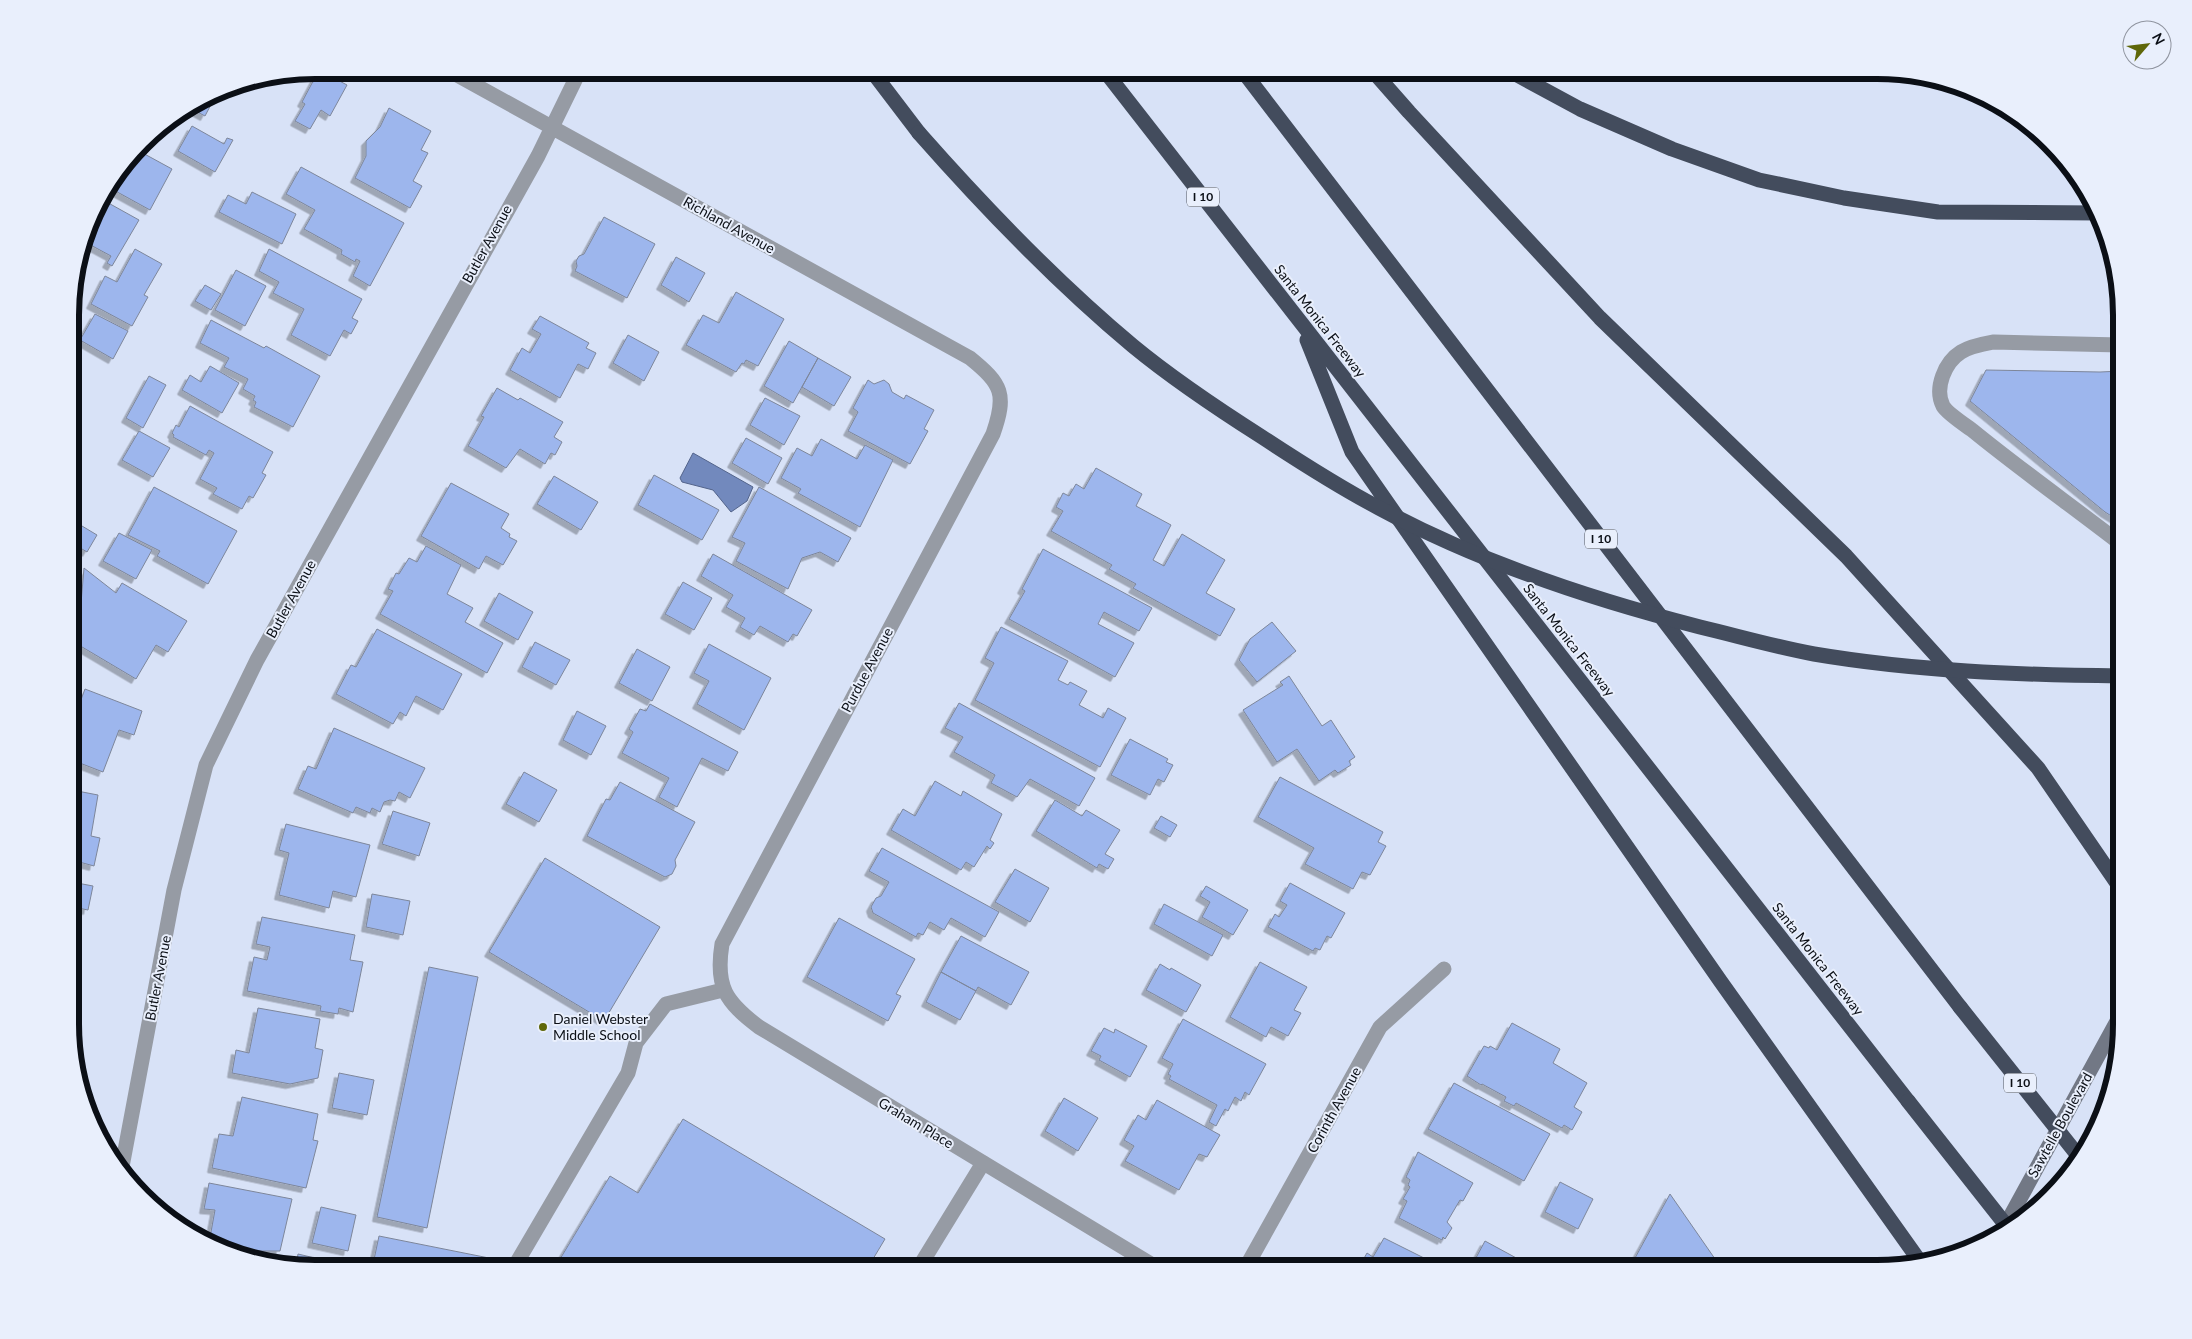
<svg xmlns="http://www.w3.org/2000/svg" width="2192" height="1339" font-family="Lato,sans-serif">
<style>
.water{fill:#7289bd;stroke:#53648b}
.building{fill:#9db6ed;stroke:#7d869a;filter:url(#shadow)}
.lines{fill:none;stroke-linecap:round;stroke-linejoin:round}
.service{stroke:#969ba4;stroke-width:15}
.minor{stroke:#969ba4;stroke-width:15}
.secondary{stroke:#727885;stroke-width:15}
.motorway{stroke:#434c5d;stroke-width:15}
.motorway-bridge{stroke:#434c5d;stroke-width:15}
.poi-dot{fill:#5f6709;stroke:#e9effc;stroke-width:2}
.labels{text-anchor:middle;stroke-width:4;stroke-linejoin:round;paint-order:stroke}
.shield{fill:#e9effc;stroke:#4e525b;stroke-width:1}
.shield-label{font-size:12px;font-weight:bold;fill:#0b0f16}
.street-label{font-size:14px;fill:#0b0f16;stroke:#e9effc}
.poi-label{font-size:14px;fill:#0b0f16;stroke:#e9effc;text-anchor:start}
.rim{fill:none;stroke:#0b0f16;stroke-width:6}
</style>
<defs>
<filter id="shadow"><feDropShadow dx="-4.5" dy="4.5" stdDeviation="0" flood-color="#0004"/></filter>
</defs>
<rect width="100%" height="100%" fill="#d8e2f7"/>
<path class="water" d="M693,453l60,34 -6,14 -16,11 -18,-22 -31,-8 -2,-4z"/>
<path class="building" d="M319,70l28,15 -17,31 -9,-6 -11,19 -15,-8 10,-17 -3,-2z
M214,93l2,2 -11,21 -15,-8z
M389,108l42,23 -10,19 7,3 -15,28 9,5 -12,22 -55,-30 11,-22v-15l14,-14z
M192,126l32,18 3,-6 6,2 -18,32 -37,-21z
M143,145l-4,6 33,18 -22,41 -40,-22z
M301,167l103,56 -34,63 -17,-10 7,-15 -4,-2 -1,3 -14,-8 1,-4 -38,-21 11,-19 -29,-16z
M252,192l44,22 -14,30 -63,-32 9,-17 18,9z
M103,200l36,20 -27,46 -5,-3 4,-7 -26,-14 10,-36 4,1z
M604,217l51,27 -28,54 -52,-27 2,-5 -1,-5 3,-5 5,-2z
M135,249l27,15 -18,31 4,2 -16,29 -41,-22 14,-28 12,6z
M269,249l93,50 -10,19 6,3 -7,13 -7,-4 -14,26 -39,-21 13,-26 -31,-16 6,-11 -20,-11z
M676,257l29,16 -16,29 -28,-17z
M236,270l30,16 -21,40 -30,-16z
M205,285l16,9 -10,16 -16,-9z
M736,292l48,27 -26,47 -12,-6 -2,4 -2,-1 -6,9 -50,-27 17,-30 16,8z
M95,314l33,17 -15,28 -33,-19z
M540,316l49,27 -3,5 10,5 -8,16 -10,-5 -18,34 -50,-28 12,-22 8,5 11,-19 -9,-5z
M211,320l53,28 2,-2 54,30 -27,51 -39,-20 2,-5 -3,-2 2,-4 -12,-7 5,-10 -24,-12 5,-9 -29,-15z
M628,335l31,17 -15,29 -31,-18z
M789,341l29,17 -25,45 -29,-17z
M818,358l33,19 -17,29 -32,-19z
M210,366l29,17 -17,30 -40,-23 8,-15 11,7z
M1986,370l114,2 21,-1v151l-16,-10 -135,-111z
M149,376l17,9 -23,43 -17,-10z
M868,380l6,4 10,-4 5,4 3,8 12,7 2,-4 28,15 -10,19 4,2 -18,33 -62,-33 10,-19 -5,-4z
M497,388l21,12 2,-2 43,24 -9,15 8,5 -7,13 -4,-2 -6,11 -25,-15 -14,19 -38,-22 16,-29 -3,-1z
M765,398l35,18 -16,29 -34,-20z
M190,406l83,46 -11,21 4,2 -13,23 -4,-2 -7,13 -29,-15 4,-6 -17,-9 14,-26 -5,-3 -3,5 -33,-18 1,-2 -2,-2 4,-8 3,2z
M139,431l31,17 -17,29 -31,-17z
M746,438l36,20 -14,26 -36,-21z
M821,439l36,20 8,-14 28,15 -33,67 -62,-34 3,-4 -20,-11 16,-30 15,8z
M1096,468l46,26 -6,12 35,19 -18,35 11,6 18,-32 43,26 -19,33 29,16 -15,27 -87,-48 3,-4 -27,-15 3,-4 -61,-34 12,-20 -7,-4 7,-14 6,3 7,-12 8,5z
M654,475l65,35 -17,30 -64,-35z
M554,476l44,26 -17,28 -44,-26z
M451,483l58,31 -8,14 9,6 -1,3 8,4 -14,24 -17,-9 -7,13 -58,-33z
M154,487l83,44 -29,53 -51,-28 3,-5 -32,-16z
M759,487l92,51 -13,24 -18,-10 -18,6 -14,31 -52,-28 9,-18 -13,-6z
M72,520l25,15 -10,17 -15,-9z
M119,533l33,17 -16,29 -33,-18z
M426,546l35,19 -14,29 26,14 -8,14 38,21 -16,30 -107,-59 13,-23 -5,-2 8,-16 3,1 10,-16 8,4z
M1043,549l109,59 -13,23 -35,-19 -6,12 36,19 -19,34 -106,-58 16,-28 -3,-2z
M713,554l99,56 -15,26 -4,-2 -5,8 -28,-16 -6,9 -14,-8 5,-9 -19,-11 7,-12 -32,-19z
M84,568l32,25 6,-10 65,38 -19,31 -12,-7 -20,34 -64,-38v-20l3,2 5,-8z
M683,582l29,16 -18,32 -29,-16z
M499,593l34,19 -15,28 -34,-19z
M1272,622l24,29 -39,31 -18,-22 11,-21z
M1001,627l67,34 -10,19 10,5 2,-3 17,9 -8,14 24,13 5,-10 18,10 -26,49 -125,-67 19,-37 -9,-5z
M377,629l85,45 -19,36 -27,-14 -10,20 -6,-4 -7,12 -57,-30 15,-29 5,2z
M535,642l35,18 -14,25 -34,-18z
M709,644l62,34 -27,52 -47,-26 12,-23 -15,-8z
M637,649l33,18 -18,34 -33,-18z
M1289,676l33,50 9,-6 24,37 -6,4 2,4 -13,8 -3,-3 -16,11 -22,-32 -20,13 -34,-52 40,-25 -3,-3z
M85,689l57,22 -8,24 -15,-5 -16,42 -31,-12v-48l4,1z
M959,703l136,75 -16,28 -49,-27 -13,18 -26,-14 4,-8 -41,-23 9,-15 -18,-9z
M650,704l88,48 -10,19 -26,-13 -25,49 -18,-10 10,-19 -47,-25 11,-21 -4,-3 11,-20 6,2z
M577,711l29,15 -15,29 -28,-15z
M334,728l91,40 -15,30 -11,-6 -4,9 -5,-1 -6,2 -4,10 -8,-4 -2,5 -14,-6 -3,6 -55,-24 10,-23 8,3z
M1130,739l38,20 -2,3 7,3 -9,17 -6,-3 -8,16 -39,-20z
M524,772l33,18 -18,32 -33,-18z
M1280,777l103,55 -5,10 8,4 -16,29 -8,-3 -9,17 -48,-25 9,-16 -56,-31z
M935,781l26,15 2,-5 39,23 -12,26 4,3 -4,6 -3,-3 -13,21 -8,-5 -5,8 -70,-40 12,-21 12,7z
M620,782l75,40 -20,38 1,6 -4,8 -7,3 -78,-41 19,-37 4,1z
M72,790l26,5 -7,41 9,2 -6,28 -22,-6z
M1055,800l27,16 4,-6 34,20 -15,24 9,5 -6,10 -9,-5 -2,4 -61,-37z
M393,811l37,12 -11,33 -37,-12z
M1161,816l16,9 -7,12 -16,-9z
M286,824l84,21 -14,52 -23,-6 -4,17 -50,-13 10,-42 -10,-3z
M882,848l117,64 -14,25 -34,-19 -7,12 -14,-8 -7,13 -5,-2 -2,4 -43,-24 -2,-6 5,-9 5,-2 8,-14 -20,-11z
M545,858l115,69 -56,94 -115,-69z
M1015,869l34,19 -19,34 -35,-20z
M72,882l21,4 -5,24 -10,-2 -2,13 -4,-1z
M1290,883l55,30 -14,25 -4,-2 -7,14 -5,-2 -2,3 -45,-24 7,-13 4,3 8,-12 -7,-4z
M1206,886l42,24 -15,25 -31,-18 8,-15 -10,-6z
M372,894l38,7 -7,34 -37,-8z
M1164,904l59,31 -11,21 -58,-32z
M262,917l93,18 -5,25 13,2 -10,50 -14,-4 -1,6 -18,-3 1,-5 -74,-15 7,-34 13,3 3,-13 -14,-3z
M839,918l76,41 -19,35 5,2 -13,25 -81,-44z
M961,936l68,36 -18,33 -33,-18 -2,4 -35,-19z
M1260,962l47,25 -13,23 7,3 -13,23 -17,-9 -5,10 -36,-20z
M1160,964l10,6 1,-2 30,17 -15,27 -40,-22z
M429,967l49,10 -51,251 -50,-11z
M941,972l35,19 -16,29 -34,-18z
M258,1008l62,11 -5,29 8,2 -5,28 -28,6 -58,-11 4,-23 13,3z
M1183,1019l83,45 -17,31 -4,-3 -4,9 -6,-4 -7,14 -3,-2 -9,17 -7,-4 8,-17 -48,-26 2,-3 -3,-2 5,-10 -11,-6z
M1512,1023l48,26 -7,14 34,20 -13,24 8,5 -10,18 -8,-5 -2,3 -46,-25 -2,3 -10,-5 2,-4 -24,-13 -1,1 -14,-9 17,-30 5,2 1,-2 7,4z
M1104,1028l10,5 1,-4 32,17 -17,31 -31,-17 2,-4 -10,-5z
M339,1073l35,7 -7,35 -35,-7z
M1454,1083l96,51 -26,47 -96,-52z
M242,1097l76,17 -5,26 5,1 -12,47 -94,-20 7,-34 14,2z
M1064,1098l34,20 -20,33 -33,-20z
M1157,1100l63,35 -13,22 -8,-3 -20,36 -54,-29 9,-15 -10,-6 14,-25 8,5z
M683,1119l202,120 -18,30h-313l56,-93 28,17z
M1418,1152l55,31 -10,18 -3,-1 -13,22 5,6 -7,11 -2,-2 -1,3 -43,-22 8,-17 -4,-2 7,-12 -2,-2 2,-5 -4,-3z
M1560,1182l33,17 -15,30 -33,-17z
M209,1183l83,16 -12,52h-21l-2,10 -48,-18 6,-33 -11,-1z
M1670,1194l52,75h-93z
M321,1207l35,8 -8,36 -36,-8z
M379,1236l110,22 -2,11h-115z
M1384,1238l62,31h-88l9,-16 6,4z
M1485,1241l35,19 -3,5 7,4h-54z
M298,1254l38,9v2l14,4h-35l-19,-3z"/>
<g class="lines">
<path class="service" d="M2121,345l-127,-3c-11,2 -23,4 -33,10 -16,10 -27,36 -18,54 4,7 22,19 29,24 49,40 100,76 149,114
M513,1269l115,-196 8,-30 30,-39 57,-14
M918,1269l65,-106"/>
<path class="minor" d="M448,70l522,288c32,26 37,36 23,76l-271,510c-7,43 4,58 37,83l400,242
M121,1172l53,-282 32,-125 51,-105 281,-504 42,-86
M1245,1269l135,-242 64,-58"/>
<path class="secondary" d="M1999,1237l122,-223"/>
<path class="motorway" d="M871,70l48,63
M1104,70l804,1031
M1242,70l718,937
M1372,70l37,42 191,206 246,238 192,212 83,121
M1508,70l72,39 92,40 87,31 85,18 94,14 160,1
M1307,340l45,112 369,530 200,281"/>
<path class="motorway-bridge" d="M919,133c67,76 136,148 214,213 40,33 85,63 129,91 38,25 77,50 117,71 100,54 211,91 321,119 38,9 76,20 114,27 101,17 205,21 307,22
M1960,1007l120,151
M1908,1101l101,128"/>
</g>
<circle class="poi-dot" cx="543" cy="1027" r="5"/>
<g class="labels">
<g class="shield">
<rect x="1187" y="187.5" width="32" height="19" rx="4"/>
<rect x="1585" y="529.5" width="32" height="19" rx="4"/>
<rect x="2004" y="1073.5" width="32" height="19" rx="4"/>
</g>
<g class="shield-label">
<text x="1203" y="201">I 10</text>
<text x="1601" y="543">I 10</text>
<text x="2020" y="1087">I 10</text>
</g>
<g class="street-label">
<text transform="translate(729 225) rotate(29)" y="5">Richland Avenue</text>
<text transform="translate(487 244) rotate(-61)" y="5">Butler Avenue</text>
<text transform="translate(1320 321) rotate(52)" y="5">Santa Monica Freeway</text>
<text transform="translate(291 599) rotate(-61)" y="5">Butler Avenue</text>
<text transform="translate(1569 640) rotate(52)" y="5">Santa Monica Freeway</text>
<text transform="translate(867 670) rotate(-62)" y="5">Purdue Avenue</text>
<text transform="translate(1818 959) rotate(52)" y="5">Santa Monica Freeway</text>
<text transform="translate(158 978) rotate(-79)" y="5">Butler Avenue</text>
<text transform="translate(1334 1110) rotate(-61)" y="5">Corinth Avenue</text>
<text transform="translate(916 1123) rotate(31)" y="5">Graham Place</text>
<text transform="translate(2060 1125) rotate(-61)" y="5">Sawtelle Boulevard</text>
</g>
<g class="poi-label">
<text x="553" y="1024">Daniel Webster<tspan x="553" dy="16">Middle School</tspan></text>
</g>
</g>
<path d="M0 0H2192V1339H0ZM315 79H1877A236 236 0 0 1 2113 315V1024A236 236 0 0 1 1877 1260H315A236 236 0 0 1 79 1024V315A236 236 0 0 1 315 79Z" fill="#e9effc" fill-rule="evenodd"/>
<path class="rim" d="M315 79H1877A236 236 0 0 1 2113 315V1024A236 236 0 0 1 1877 1260H315A236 236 0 0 1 79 1024V315A236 236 0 0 1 315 79Z"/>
<g transform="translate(2147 45) rotate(62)"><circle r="24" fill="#e9effc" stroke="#9095a0"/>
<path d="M0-4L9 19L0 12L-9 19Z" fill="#5f6709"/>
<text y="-8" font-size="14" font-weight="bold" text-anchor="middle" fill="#0b0f16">N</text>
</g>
</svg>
